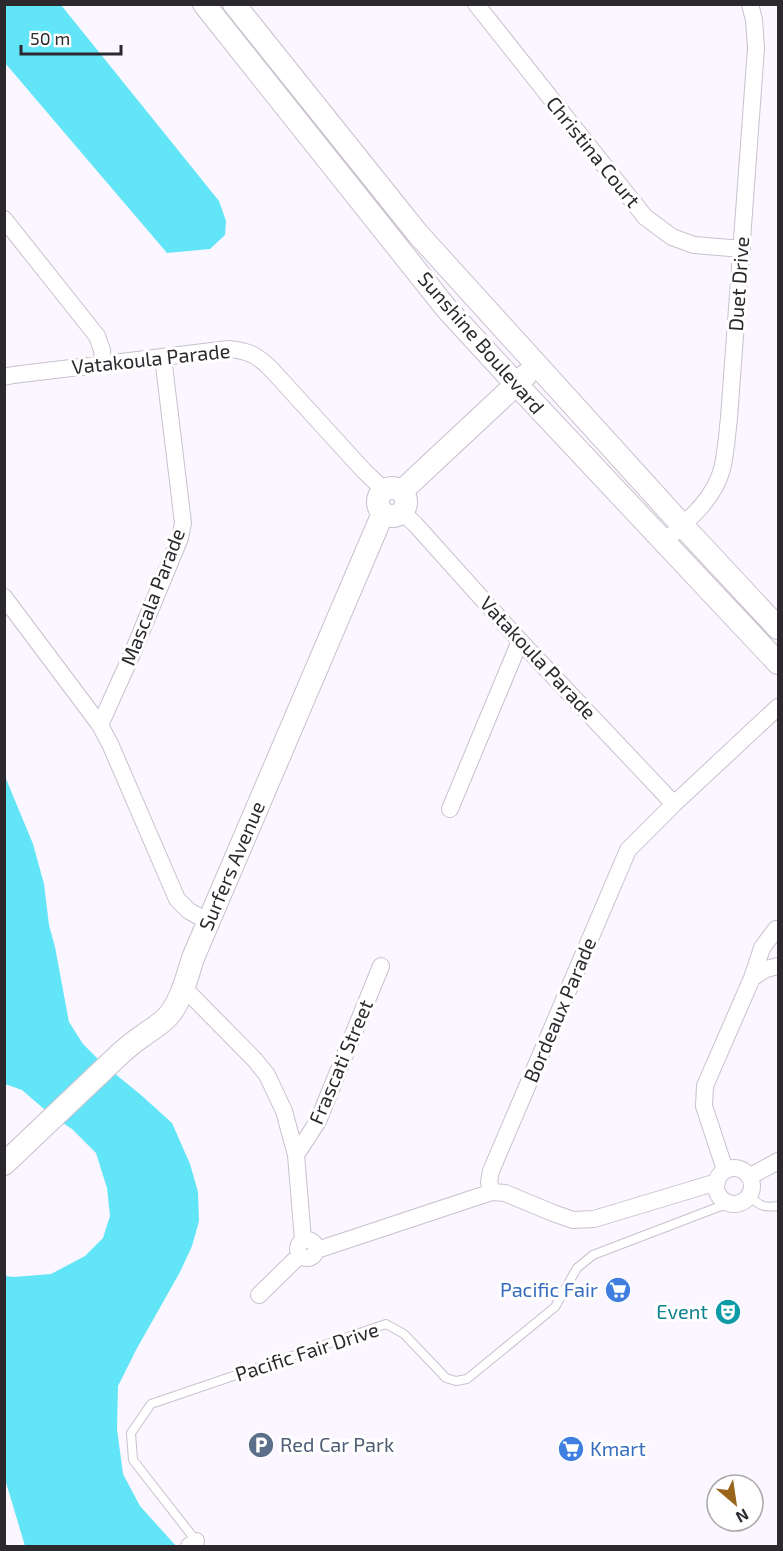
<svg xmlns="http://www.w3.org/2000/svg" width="783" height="1551" font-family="'Exo 2',sans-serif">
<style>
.water{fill:#62e5f7}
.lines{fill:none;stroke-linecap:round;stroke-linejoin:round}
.lane-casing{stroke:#c9c1ce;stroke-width:10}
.street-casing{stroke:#c9c1ce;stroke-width:18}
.secondary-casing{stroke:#c9c1ce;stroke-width:24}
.lane{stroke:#fff;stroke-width:8}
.street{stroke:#fff;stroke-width:16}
.secondary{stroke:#fff;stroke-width:22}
.labels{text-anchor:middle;stroke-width:6;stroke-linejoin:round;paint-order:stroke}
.street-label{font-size:20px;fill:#2c292e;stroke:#fff}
.shop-label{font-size:20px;fill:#366cbe;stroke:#fff;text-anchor:end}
.culture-label{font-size:20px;fill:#0d838f;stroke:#fff;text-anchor:end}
.service-label{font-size:20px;fill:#4e5e75;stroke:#fff;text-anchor:start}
</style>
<rect width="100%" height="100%" fill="#fbf6ff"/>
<path class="water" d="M4,5h57l158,196 7,20 -1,14 -15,14 -43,4 -162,-190z
M4,774l29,70 11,40 5,41 6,22 14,75 14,22 20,20 38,31 31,28 18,41 8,28 1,29 -7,25 -12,26 -44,78 -18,36 -1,43 6,45 17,32 36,40h-151l-20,-67v-203l9,1 37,-3 34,-18 18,-18 7,-22 -3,-28 -11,-35 -24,-24 -21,-14 -29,-25 -17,-6z"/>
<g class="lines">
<g class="lane-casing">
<path id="lane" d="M749,1195c10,11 15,13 29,11
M197,1542l-64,-82 -2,-27 20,-29 235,-80 18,10 42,44 10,3 11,-2 88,-72 22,-39 16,-13 128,-49 4,-5"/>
</g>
<g class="street-casing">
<path id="street" d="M476,4l169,213 27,20 22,8 48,4
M4,219l93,117 5,14 1,13
M4,377l9,-2 216,-26c20,2 28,6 42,20l93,102 20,19
M402,512l13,12 105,117 154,163
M664,542c23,-21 50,-42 58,-73 4,-16 5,-34 7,-51l27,-370 -2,-28 -4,-16
M4,597l96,128 11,21 66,153 12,12 20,11
M100,725l32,-71 48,-116 3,-15 -20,-166
M450,809l70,-168
M752,978l14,-9 12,-3
M184,988l71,72 12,15 17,36 12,44 7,85
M296,1155l22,-34 63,-155
M716 1186a18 18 0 1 1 36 0a18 18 0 1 1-36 0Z
M725,1170l-21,-64 1,-20 47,-108 10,-30 14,-19h2
M749,1177l29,-16
M492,1192l-3,-10 2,-11 137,-321 46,-46 104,-97
M298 1249a9 9 0 1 1 18 0a9 9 0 1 1-18 0Z
M316,1249l7,-1 169,-56 13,1 48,20 20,7 21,-1 123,-37
M259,1295l41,-40
M189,1546l7,-5"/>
</g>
<g class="secondary-casing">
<path id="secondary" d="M204,4l242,304 70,76 262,279
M234,4l184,230 264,291 96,103
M378 502a14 14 0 1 1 28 0a14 14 0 1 1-28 0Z
M402,491l124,-116
M4,1164l118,-112c7,-6 14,-12 22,-17 9,-7 19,-12 26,-21 12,-16 17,-37 23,-56l190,-445"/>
</g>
<use href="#lane" class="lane"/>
<use href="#street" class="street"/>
<use href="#secondary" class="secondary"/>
</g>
<defs>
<g id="supermarket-disc" transform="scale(1.35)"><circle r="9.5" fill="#3f7fe0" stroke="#fff"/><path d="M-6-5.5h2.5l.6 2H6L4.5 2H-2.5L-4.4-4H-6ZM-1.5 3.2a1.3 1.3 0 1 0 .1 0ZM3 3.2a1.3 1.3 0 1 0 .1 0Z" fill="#fff"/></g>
<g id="theatre-disc" transform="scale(1.35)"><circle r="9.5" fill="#0f9aa8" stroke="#fff"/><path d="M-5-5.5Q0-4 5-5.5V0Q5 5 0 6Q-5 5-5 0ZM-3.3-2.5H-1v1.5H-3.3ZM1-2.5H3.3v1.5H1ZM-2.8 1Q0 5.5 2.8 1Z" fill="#fff"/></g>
<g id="parking-disc" transform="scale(1.35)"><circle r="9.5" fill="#5c6f8a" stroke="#fff"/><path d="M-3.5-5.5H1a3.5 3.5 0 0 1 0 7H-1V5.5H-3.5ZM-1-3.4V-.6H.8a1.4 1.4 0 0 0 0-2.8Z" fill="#fff"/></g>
</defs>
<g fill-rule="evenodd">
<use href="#supermarket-disc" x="618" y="1290"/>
<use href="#theatre-disc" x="728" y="1312"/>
<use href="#parking-disc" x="261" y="1445"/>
<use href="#supermarket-disc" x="571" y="1449"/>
</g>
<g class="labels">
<g class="street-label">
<text transform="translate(593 152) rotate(51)" y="7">Christina Court</text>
<text transform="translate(739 284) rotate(-86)" y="7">Duet Drive</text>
<text transform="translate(481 343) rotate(49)" y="7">Sunshine Boulevard</text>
<text transform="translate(151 359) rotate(-6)" y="7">Vatakoula Parade</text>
<text transform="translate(153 597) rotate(-69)" y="7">Mascala Parade</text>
<text transform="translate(538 658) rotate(47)" y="7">Vatakoula Parade</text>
<text transform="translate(232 866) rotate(-67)" y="7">Surfers Avenue</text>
<text transform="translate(560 1010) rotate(-67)" y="7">Bordeaux Parade</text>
<text transform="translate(341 1062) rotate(-67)" y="7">Frascati Street</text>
<text transform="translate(307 1352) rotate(-18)" y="7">Pacific Fair Drive</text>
</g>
<g class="shop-label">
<text x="598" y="1297">Pacific Fair</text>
<text x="590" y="1456" text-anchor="start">Kmart</text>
</g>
<g class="culture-label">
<text x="708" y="1319">Event</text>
</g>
<g class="service-label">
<text x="280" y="1452">Red Car Park</text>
</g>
</g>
<rect width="783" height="1551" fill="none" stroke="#2c292e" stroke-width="12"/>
<g transform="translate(735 1503) rotate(151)"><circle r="28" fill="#ffffff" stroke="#aba9ab" stroke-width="1.5"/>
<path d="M0-4.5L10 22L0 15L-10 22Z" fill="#99651b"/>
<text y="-9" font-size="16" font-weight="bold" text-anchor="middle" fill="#2c292e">N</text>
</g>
<path d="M21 45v9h100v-9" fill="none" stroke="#2c292e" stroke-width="3"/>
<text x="30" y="45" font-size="18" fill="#2c292e" stroke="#ffffff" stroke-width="4.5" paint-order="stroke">50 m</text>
</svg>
